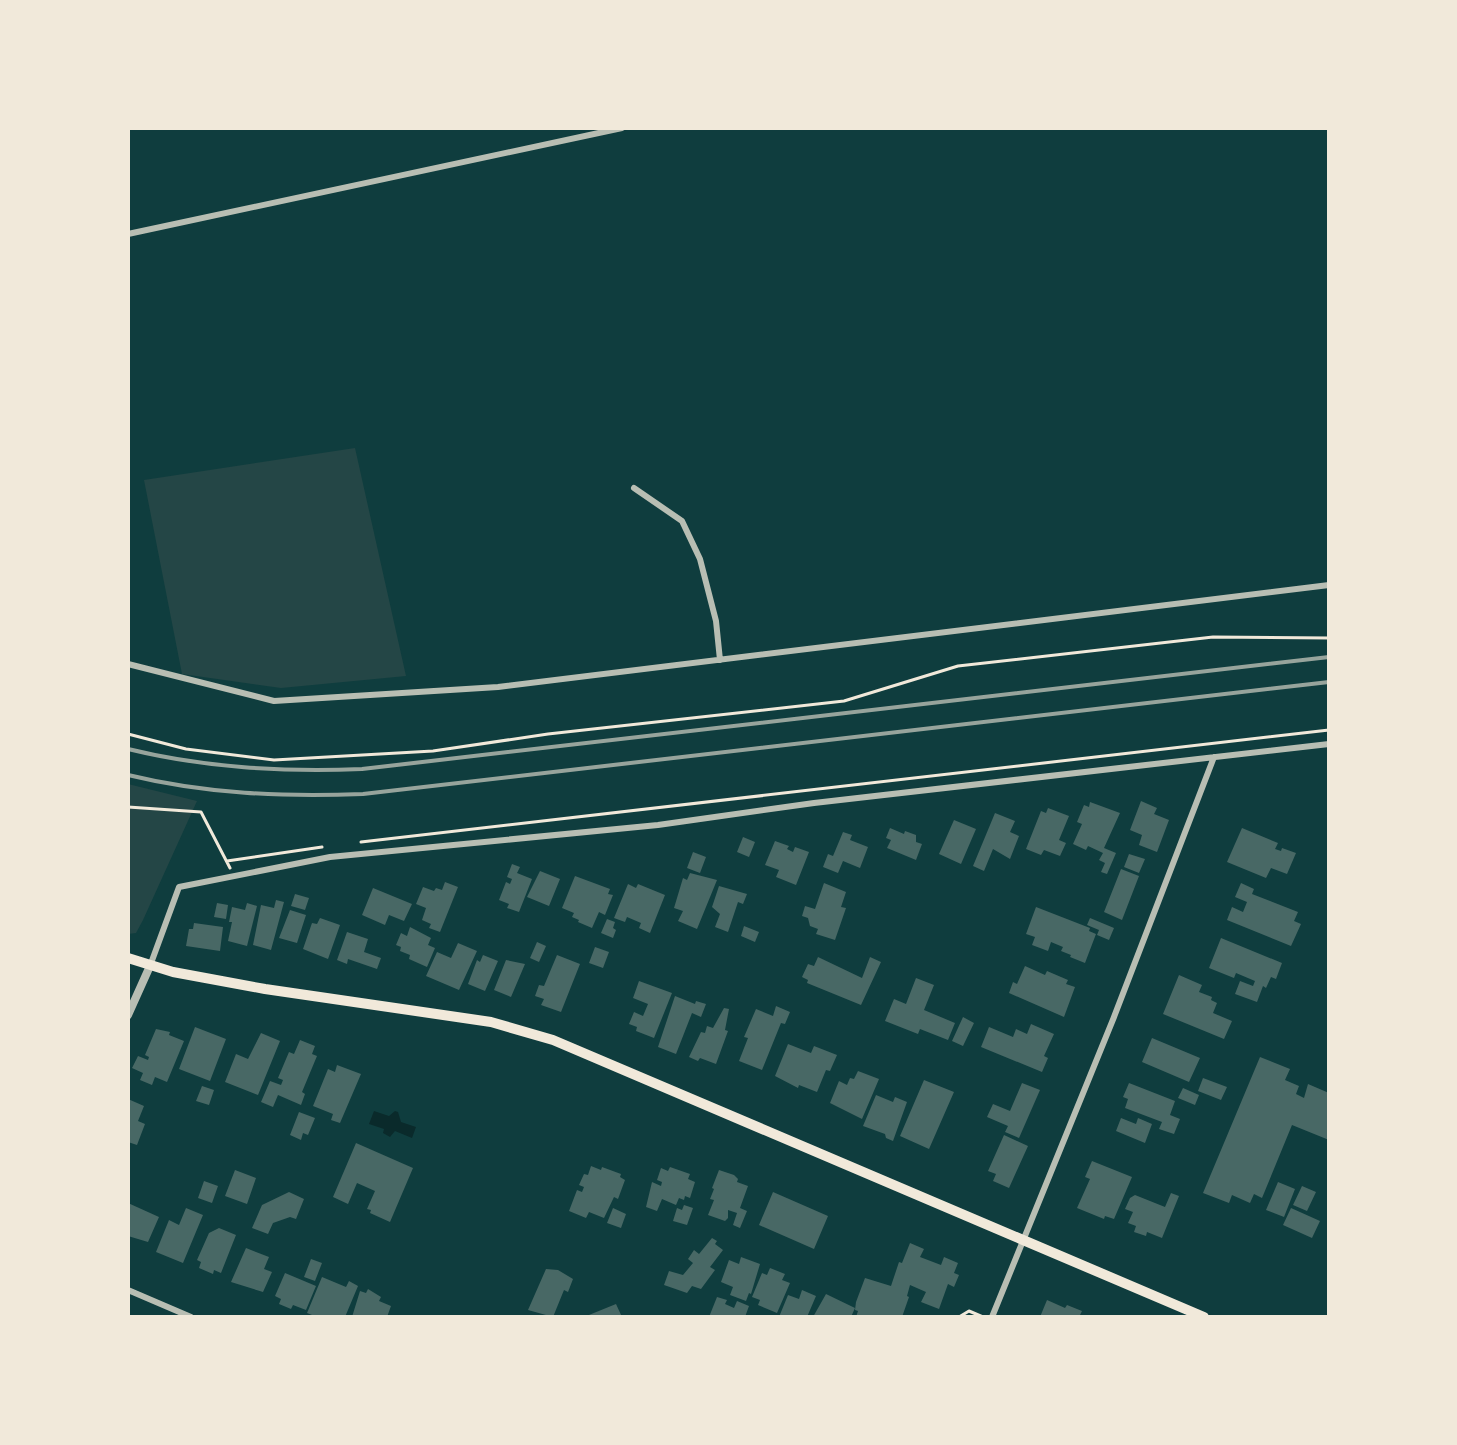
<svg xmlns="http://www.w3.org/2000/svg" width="1457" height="1445" font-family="Poppins,sans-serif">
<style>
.green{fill:#244646}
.water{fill:#0a2a2b}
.building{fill:#486865}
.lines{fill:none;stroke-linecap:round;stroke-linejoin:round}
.path{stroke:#f1e9da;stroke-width:3}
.minor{stroke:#b8beb3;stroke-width:6}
.tertiary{stroke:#b8beb3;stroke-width:8}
.primary{stroke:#f1e9da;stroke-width:10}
.rail{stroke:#97a49c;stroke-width:4}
</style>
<rect width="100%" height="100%" fill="#0f3d3e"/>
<path class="green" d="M355,448l51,228 -125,12 -99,-14 -38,-194z
M128,784l69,17 -54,119 -7,13 -8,1z"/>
<path class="water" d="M374,1111l15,5 6,-5 3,1 3,10 15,5 -4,11 -17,-7 -5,6 -7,-4 1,-4 -15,-5z"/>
<path class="building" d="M1141,801l16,7 -3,6 15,6 -12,32 -18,-7 3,-10 -12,-5z
M1090,802l30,11 -16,35 12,5 -9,21 -6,-2 4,-9 -6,-3 4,-7 -15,-7 -2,4 -13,-6 9,-20 -5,-2 7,-17 5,2z
M1048,808l21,8 -10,24 7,3 -6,13 -16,-6 -3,5 -15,-6 15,-38 5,2z
M995,813l20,8 -5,11 9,4 -9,23 -17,-10 -9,22 -11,-5z
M954,820l22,9 -15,35 -22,-10z
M890,828l14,6 1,-3 11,4v7l6,2 -6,16 -29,-12 4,-8 -5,-2z
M1242,828l36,15 -3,6 6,2 1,-3 14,5 -9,21 -16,-6 -5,10 -39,-16z
M843,832l9,3 -2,5 18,7 -8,21 -17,-7 -5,12 -15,-6 5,-13 5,2z
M743,837l12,5 -6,15 -12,-5z
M775,841l14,5 -2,3 6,3 2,-5 14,5 -13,33 -20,-8 3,-7 -14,-5z
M693,852l13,5 -6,16 -13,-5z
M1129,854l16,5 -6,14 -15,-6z
M512,864l8,3 -3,6 15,6 -13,33 -12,-4 2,-4 -10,-4 7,-18 4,2 2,-5 -5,-2z
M1121,869l18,7 -17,44 -18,-8z
M540,871l20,8 -11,27 -22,-9z
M690,873l27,7 -20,49 -19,-8 5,-10 -9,-3 9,-30 4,2z
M575,876l35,13 -2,5 5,1 -8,20 -6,-3 -7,16 -14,-6 1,-2 -7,-3 2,-4 -12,-5z
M445,882l13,5 -18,45 -11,-4 2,-4 -9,-4 4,-12 -10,-4 7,-17 11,4 2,-3 6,2z
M824,883l22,9 -5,15 5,1 -11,32 -19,-6 2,-5 -8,-3 -2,-8 -6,-2 3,-10 10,3z
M1241,883l13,6 -2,5 46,18 -4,9 7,3 -10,22 -64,-26 5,-13 11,5 4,-10 -12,-5z
M628,884l8,4 2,-4 27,11 -15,38 -11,-5 2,-5 -14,-6 -2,5 -11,-4z
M719,886l28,8 -4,10 -5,-2 -10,30 -13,-5 5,-13 -8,-7z
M373,888l39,16 -8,17 -15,-6 -4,10 -23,-10z
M295,894l14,4 -4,12 -14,-4z
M276,900l8,2 -13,48 -18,-5 8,-40 13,3z
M217,903l11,2 -2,14 -12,-2z
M247,903l10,3 -10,40 -19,-5 4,-19h-3l3,-15 13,3z
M1036,907l54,21 -1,3 7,3 -11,29 -15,-6 1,-2 -10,-4 2,-4 -12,-5 -3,9 -16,-6 3,-8 -9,-3z
M290,910l16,5 -9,28 -18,-5z
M320,918l20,7 -12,34 -25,-10 9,-26 5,1z
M1090,918l24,10 -5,12 -12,-5 2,-5 -12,-5z
M607,919l8,3 -2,6 3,2 -3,8 -12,-5z
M194,923l29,4 -3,24 -34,-5 3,-17h4z
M744,926l15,6 -4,10 -14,-6z
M410,927l21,11 -3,7 7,3 -8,19 -18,-8 1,-4 -10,-4 1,-4 -5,-2 5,-12 6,3z
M347,932l21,7 -4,13 17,6 -4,11 -29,-10 -1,5 -10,-4z
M1221,938l61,25 -6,16 -5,-2 -5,11 -3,-2 -6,16 -22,-8 5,-13 13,5 2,-5 -19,-8 -2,5 -25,-10z
M537,942l9,4 -7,16 -9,-4z
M458,943l19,8 -18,39 -33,-14 11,-24 14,6z
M595,947l14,5 -6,16 -14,-5z
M483,955l15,6 -13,30 -17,-7 9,-24 3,2z
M557,955l23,9 -19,48 -20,-7 3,-6 -9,-3 4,-11 5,1z
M818,957l44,21 8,-21 11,5 -20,43 -54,-22 1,-3 -6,-3 6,-13 6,2z
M506,960l19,4 -14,33 -17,-7z
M1025,966l20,9 2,-4 21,9 -2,4 9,3 -11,30 -55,-24 4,-11 4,2z
M1179,975l23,10 -3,7 13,5 -1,3 6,3 -4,10 19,8 -8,18 -61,-25z
M916,978l18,7 -10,25 31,13 -7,17 -28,-11 -2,5 -33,-13 9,-22 12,5z
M639,981l33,12 -18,45 -18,-7 1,-4 -8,-3 5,-12 9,4 5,-12 -15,-6z
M675,996l20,8 1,-3 10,3 -5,13 -9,-4 -16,41 -18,-7z
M776,1006l14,6 -5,12 -4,-1 -19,47 -23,-9 9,-23 -4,-1 12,-28 17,7z
M724,1008l5,1 -4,21 3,1 -12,33 -16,-6 -2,3 -9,-4 12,-25 4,1 2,-7 6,2z
M963,1017l11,6 -11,23 -11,-5z
M1031,1024l23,10 -10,22 4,2 -6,14 -61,-25 8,-20 24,10 3,-8 11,5z
M195,1027l31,12 -16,42 -31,-12z
M156,1029l14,3 -1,3 15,6 -17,41 -12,-5 -3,8 -12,-5 3,-7 -11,-5 6,-12 10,4 1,-3 -4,-2z
M261,1033l19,8 -22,54 -33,-13 11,-28 12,5z
M1152,1038l48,20 -11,24 -47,-20z
M300,1040l15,6 -3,8 5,2 -15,36 3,2 -4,11 -23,-10 -5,12 -12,-5 9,-21 11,4 2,-5 -5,-2 11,-26 5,2z
M788,1044l23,9 3,-7 23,9 -7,16 -4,-1 -9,22 -18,-7 -1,3 -23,-12z
M1260,1057l30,12 -5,11 14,6 -3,8 8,4 4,-14 21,9v47l-37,-15 -30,73 -8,-4 -4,9 -18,-8 -3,8 -26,-10z
M337,1065l24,9 -21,49 -9,-3 2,-6 -20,-8 15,-37 7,3z
M858,1071l21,8 -17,40 -32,-16 9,-22 8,4 3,-7 4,1z
M1203,1078l24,9 -6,13 -23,-9z
M924,1080l30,12 -25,57 -29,-13z
M1022,1083l18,7 -21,48 -14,-6 3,-6 -21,-9 6,-13 17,7z
M1129,1083l46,18 -5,14 10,4 -6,15 -15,-5 3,-7 -37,-14 3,-9 -5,-2z
M202,1086l12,4 -5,15 -13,-4z
M1183,1088l16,7 -4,10 -17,-7z
M876,1095l17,7 2,-5 12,5 -14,39 -7,-3 -1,-4 -22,-8z
M128,1099l16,7 -6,15 7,3 -8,21 -9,-3z
M299,1112l16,6 -7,17 -5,-2 -2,7 -11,-5z
M1121,1118l15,6 2,-6 14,6 -7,19 -29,-12z
M1004,1135l24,11 -19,42 -16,-7 3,-7 -8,-3z
M356,1143l57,25 -23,54 -20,-9 1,-3 -4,-1 8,-18 -18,-8 -9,21 -15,-7z
M1092,1161l40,16 -18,42 -9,-3 -1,3 -27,-11 13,-29 -5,-2z
M591,1166l10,4 1,-3 19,7 -1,3 5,3 -7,19 -4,-2 -10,21 -15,-6 -3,6 -17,-7 8,-21 5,2 2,-5 -5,-2 5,-11 4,1z
M670,1167l20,7 -2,5 7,3 -5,16 -5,-2 -1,4 -5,-2 -3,7 -14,-6 -5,12 -11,-4 6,-25 9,4 1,-4 -5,-2 4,-12 7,3z
M235,1170l21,8 -9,26 -22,-8z
M719,1170l15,5 4,4 -1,3 11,4 -8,22 7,3 -7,17 -7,-3 4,-12 -9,-3v8l-3,3 -17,-6 6,-15 -4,-1 4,-10 -2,-1z
M204,1181l14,5 -6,17 -14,-5z
M1278,1182l17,7 -11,28 -18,-7z
M1302,1186l14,6 -9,19 -14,-6z
M289,1192l15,7 -8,20 -6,-2 -17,6 -5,11 -16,-6 10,-23z
M773,1192l55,24 -14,33 -55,-24z
M1171,1193l8,3 -17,42 -15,-6 -1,4 -12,-4 2,-6 -8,-3 5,-11 -8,-3 5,-11 5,-3 30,12z
M128,1203l31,14 -11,25 -20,-6z
M684,1205l9,3 -6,17 -14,-4 4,-13 5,2z
M186,1208l17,7 -20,48 -27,-11 13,-32 10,5z
M613,1208l13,6 -5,14 -14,-5z
M1291,1208l29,13 -8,17 -29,-13z
M219,1228l17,7 -15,38 -7,-3 -1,4 -14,-6 2,-6 -4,-2 12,-27z
M712,1238l5,3 -2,3 8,6 -13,17 5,3 -14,19 -9,-3 -5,7 -23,-8 5,-14 14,4 10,-12 -5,-4 6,-9 5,4z
M910,1243l14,6 -4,8 21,8 3,-8 14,6 -4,10 5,2 -5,12 -6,-3 -9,25 -18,-7 5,-10 -16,-7 -3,11 2,1 -7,20h-46l2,-6 -3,-1 1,-8 9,-24 26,8 8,-24 3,1z
M246,1248l23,9 -5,12 8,3 -9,20 -32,-10z
M741,1257l19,7 -9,30 -2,-1 -3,8 -16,-6 3,-8 -12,-5 8,-22 10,4z
M311,1259l11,4 -7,18 -11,-4z
M770,1268l15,6 -3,6 8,3 -13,30 -19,-8 2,-5 -8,-3 10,-24 5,2z
M546,1269l12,1 15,9 -5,13 -4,-2 -11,27 -25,-7z
M285,1273l31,13 -10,24 -13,-5 -2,4 -12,-5 2,-5 -6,-3z
M322,1277l24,10 3,-6 9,5 -13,31h-28l-10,-4z
M368,1289l13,8 -2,4 12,5 -4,11h-35l8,-26 6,2z
M802,1290l14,6 -9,21h-28l9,-22 11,4z
M826,1294l29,14 -4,9h-38z
M717,1297l10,3 -2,4 9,4 3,-7 12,5 -4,11h-36z
M1047,1300l18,8 2,-3 15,6 -3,6h-39z
M616,1304l6,13h-38z"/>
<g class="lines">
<path class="path" d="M128,734l58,15 88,11 159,-9 115,-17 296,-33 114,-35 255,-29 116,1
M128,807l73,5 29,56
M361,842l968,-112
M227,861l95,-14
M959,1317l10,-6 14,6"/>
<path class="minor" d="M128,234l494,-106
M634,488l48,33 18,38 16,62 4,39
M128,664l146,37 224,-14 831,-102
M150,966l29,-79 151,-30 328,-32 156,-22 515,-59
M128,1290l63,27
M992,1317l122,-300 100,-260"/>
<path class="tertiary" d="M128,1015l22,-49"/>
<path class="primary" d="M128,958l45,14 92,17 226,33 62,18 651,277"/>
<path class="rail" d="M128,749c78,19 154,23 234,20l967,-112
M128,775c78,19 155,22 235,19l966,-112"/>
</g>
<rect width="1457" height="1445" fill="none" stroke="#f1e9da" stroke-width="260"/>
</svg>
